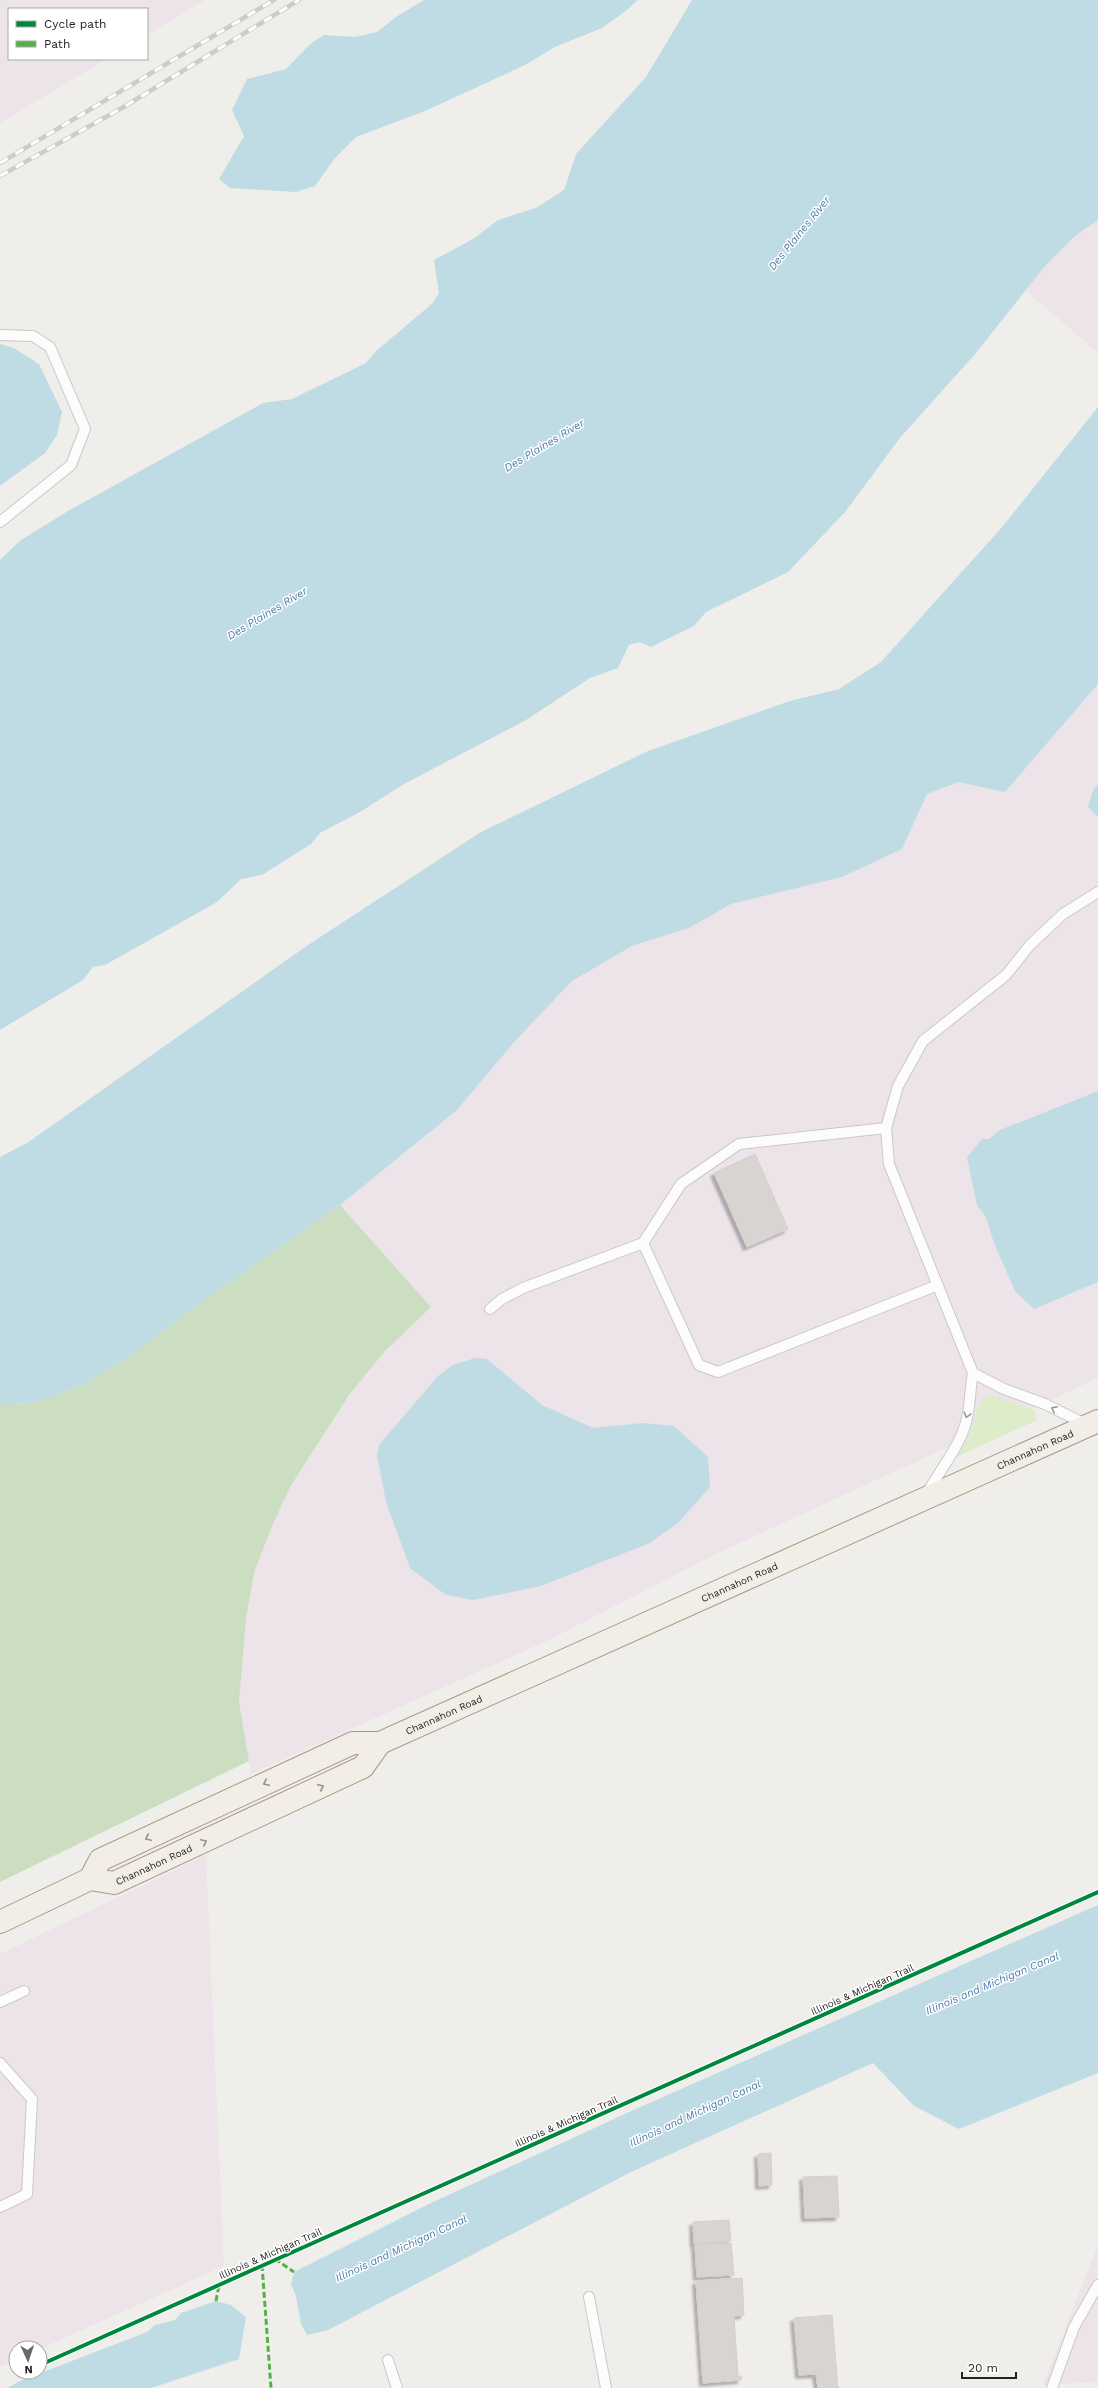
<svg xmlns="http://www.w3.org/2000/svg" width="1098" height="2388" font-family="'Work Sans',sans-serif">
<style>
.industrial{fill:#ede4e9}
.grass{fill:#ddeccb}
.forest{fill:#cbdec1}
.water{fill:#bfdbe3}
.building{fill:#d7d4d2;stroke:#d3d0cc;filter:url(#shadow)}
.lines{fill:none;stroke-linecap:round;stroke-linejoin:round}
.lane-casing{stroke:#c9c8c7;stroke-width:12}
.primary-casing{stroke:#a79c86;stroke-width:24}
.lane{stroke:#fdfcfc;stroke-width:10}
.primary{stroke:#f3ede7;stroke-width:22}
.rail-casing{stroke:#ccc;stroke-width:4.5}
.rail{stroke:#fff;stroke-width:3;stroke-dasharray:9;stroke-linecap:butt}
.quiet{stroke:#55b145;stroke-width:3;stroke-dasharray:6 3;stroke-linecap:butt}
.cycleway-casing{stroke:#fff;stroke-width:6}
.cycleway{stroke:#00873e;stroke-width:4}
.oneway{stroke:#9a9a9a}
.oneway2{stroke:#95928e}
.labels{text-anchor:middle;stroke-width:3;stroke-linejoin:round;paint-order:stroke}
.street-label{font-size:10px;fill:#222;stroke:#fff}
.water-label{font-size:11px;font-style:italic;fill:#4a7aab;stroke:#fff}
</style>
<defs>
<filter id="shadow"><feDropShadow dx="-3.5" dy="3.5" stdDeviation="1" flood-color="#0004"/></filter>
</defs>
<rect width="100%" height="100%" fill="#f0eeeb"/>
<path class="industrial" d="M0,0h205l-58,35v-26h-138v50h98l-107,64z
M1098,220v133l-73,-63 20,-24 30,-30z
M1098,684v694l-382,176 -167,86 -298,134 -12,-72 3,-44 4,-39 8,-46 16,-42 20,-44 59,-92 36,-44 45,-44 -90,-102 117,-95 59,-70 56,-59 60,-35 57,-18 42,-24 111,-27 60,-28 25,-55 31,-12 47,10z
M206,1855l18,411 -184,83 -24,-1v12l-16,7v-413z
M1098,2244v138l-55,3z"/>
<path class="grass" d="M990,1395l44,15 3,10 -80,37 13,-24 10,-30 5,-7z"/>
<path class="forest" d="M340,1205l91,102 -46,44 -36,44 -59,92 -20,44 -16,42 -8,46 -7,83 10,59 -249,121v-477l38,-3 46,-18 49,-30 70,-53z"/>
<path class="water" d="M424,0h214l-11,10 -25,18 -47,19 -30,18 -100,46 -69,26 -21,21 -20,28 -19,6 -66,-4 -11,-9 25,-43 -12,-26 15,-31 39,-10 24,-25 14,-9 31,2 22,-5 19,-15z
M692,0h406v220l-23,16 -30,30 -69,87 -77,86 -53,72 -58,61 -82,40 -12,14 -43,21 -11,-5 -11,3 -11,23 -28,10 -64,42 -122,64 -44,28 -40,21 -9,11 -49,31 -21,4 -24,23 -112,63 -12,2 -10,13 -83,50v-470l21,-20 47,-29 195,-108 29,-4 74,-36 10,-12 57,-48 6,-10 -5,-33 39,-21 25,-19 38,-12 28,-18 12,-36 70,-77z
M0,344l14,4 25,16 23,48 -5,23 -12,18 -45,33z
M1098,407v277l-93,108 -47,-10 -31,12 -25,55 -60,28 -111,27 -42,24 -57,18 -60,35 -56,59 -59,70 -117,95 -137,96 -70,53 -49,30 -46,18 -38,3v-248l27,-14 281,-198 173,-113 167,-81 142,-50 49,-12 42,-27 122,-136z
M1098,784v32h-1l-9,-9 5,-17z
M1098,1091v191l-64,27 -19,-18 -21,-48 -8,-26 -9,-12 -10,-48 15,-18h7l11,-9z
M475,1358l12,1 55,46 51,23 50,-5 31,3 34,31 2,30 -32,36 -28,20 -109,43 -68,14 -27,-5 -36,-27 -24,-66 -9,-47 2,-10 59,-69 15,-11z
M1098,1905v168l-139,56 -45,-23 -41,-43 -242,109 -303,158 -21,5 -6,-11 -5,-28 -5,-12 3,-12 137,-69 207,-95z
M216,2301l15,4 15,12 -7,42 -88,29h-144l13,-7 127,-49 8,-7 20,-5 6,-7z"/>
<path class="building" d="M755,1154l33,75 -41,18 -33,-74z
M771,2153l1,32 -13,1 -1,-32z
M837,2176l2,41 -34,1 -2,-41z
M729,2220l2,21 -37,3 -1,-22z
M731,2243l3,32 -37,2 -2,-32z
M742,2278l2,37 -10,1 4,60h3v4l-38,3 -7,-102z
M832,2315l6,73h3h-23l-2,-14 -17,1 -5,-57z"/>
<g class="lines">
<g class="lane-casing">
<path id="lane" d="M0,335l33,1 17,11 35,82 -14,36 -71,57
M643,1243l56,122 19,7 220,-87
M490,1309l12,-10 21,-11 120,-45 38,-59 58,-40 147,-16
M973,1373l-84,-209 -3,-36 12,-42 25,-45 83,-66 24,-30 33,-31 35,-22
M926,1495c11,-20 27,-40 36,-61 9,-21 7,-40 11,-61l31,16 41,15 42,21
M0,2002l24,-11
M0,2063l32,36 -5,95 -27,13
M589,2297l17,91
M388,2360l9,28
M1052,2388l22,-61 24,-42"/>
</g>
<g class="primary-casing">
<g id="primary">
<path id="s1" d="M90,1879l10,-19 253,-117h27l718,-322"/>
<path id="s2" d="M0,1922l90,-43 24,4 249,-116 17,-24"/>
</g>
</g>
<use href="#lane" class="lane"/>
<use href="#primary" class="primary"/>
<g class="rail-casing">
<path id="rail" d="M0,163l274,-163
M0,176l122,-68 177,-108"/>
</g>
<use href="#rail" class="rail"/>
<path class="quiet" d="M275,2259l19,13
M262,2265l9,123
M216,2301l3,-16"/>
<g class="cycleway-casing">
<path id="cycleway" d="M40,2365l1058,-473"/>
</g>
<use href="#cycleway" class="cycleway"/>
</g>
<defs><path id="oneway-chevron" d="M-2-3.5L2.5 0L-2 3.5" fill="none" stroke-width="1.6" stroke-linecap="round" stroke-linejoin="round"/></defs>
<g class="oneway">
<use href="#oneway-chevron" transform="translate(1054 1409) rotate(-154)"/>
<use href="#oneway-chevron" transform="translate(967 1415) rotate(106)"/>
</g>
<g class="oneway2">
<use href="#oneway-chevron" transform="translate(266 1783) rotate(155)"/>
<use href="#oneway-chevron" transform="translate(321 1787) rotate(-25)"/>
<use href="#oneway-chevron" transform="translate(148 1838) rotate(155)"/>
<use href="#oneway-chevron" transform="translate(204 1842) rotate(-25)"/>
</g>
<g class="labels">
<g class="street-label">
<text dy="4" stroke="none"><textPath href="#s1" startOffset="1045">Channahon Road</textPath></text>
<text dy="4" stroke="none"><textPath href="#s1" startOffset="721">Channahon Road</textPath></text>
<text dy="4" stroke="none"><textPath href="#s1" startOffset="397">Channahon Road</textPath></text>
<text dy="4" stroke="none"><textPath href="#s2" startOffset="168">Channahon Road</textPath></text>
<text transform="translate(862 1989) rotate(-24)" y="4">Illinois &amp; Michigan Trail</text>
<text transform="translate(566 2121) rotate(-24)" y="4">Illinois &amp; Michigan Trail</text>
<text transform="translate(270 2253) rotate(-24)" y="4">Illinois &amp; Michigan Trail</text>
</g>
<g class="water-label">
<text transform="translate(799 233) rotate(-51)" y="4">Des Plaines River</text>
<text transform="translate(544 445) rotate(-31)" y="4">Des Plaines River</text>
<text transform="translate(267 613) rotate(-31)" y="4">Des Plaines River</text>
<text transform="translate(992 1983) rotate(-23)" y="4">Illinois and Michigan Canal</text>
<text transform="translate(695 2113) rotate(-25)" y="4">Illinois and Michigan Canal</text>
<text transform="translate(401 2248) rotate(-25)" y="4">Illinois and Michigan Canal</text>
</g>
</g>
<rect x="8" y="8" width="140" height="52" fill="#ffffff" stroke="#a7a7a7"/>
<rect x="16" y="21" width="20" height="6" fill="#00873e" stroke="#a7a7a7"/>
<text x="44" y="28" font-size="12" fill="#222222">Cycle path</text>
<rect x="16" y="41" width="20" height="6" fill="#55b145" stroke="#a7a7a7"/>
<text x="44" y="48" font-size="12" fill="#222222">Path</text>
<g transform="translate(28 2360) rotate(177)"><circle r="19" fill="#ffffff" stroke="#a7a7a7"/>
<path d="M0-3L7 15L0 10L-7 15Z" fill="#6a6968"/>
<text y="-6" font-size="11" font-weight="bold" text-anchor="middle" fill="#222222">N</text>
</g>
<path d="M962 2372v6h54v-6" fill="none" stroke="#222222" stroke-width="2"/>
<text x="968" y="2372" font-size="12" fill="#222222" stroke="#ffffff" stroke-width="3" paint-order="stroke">20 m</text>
</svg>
